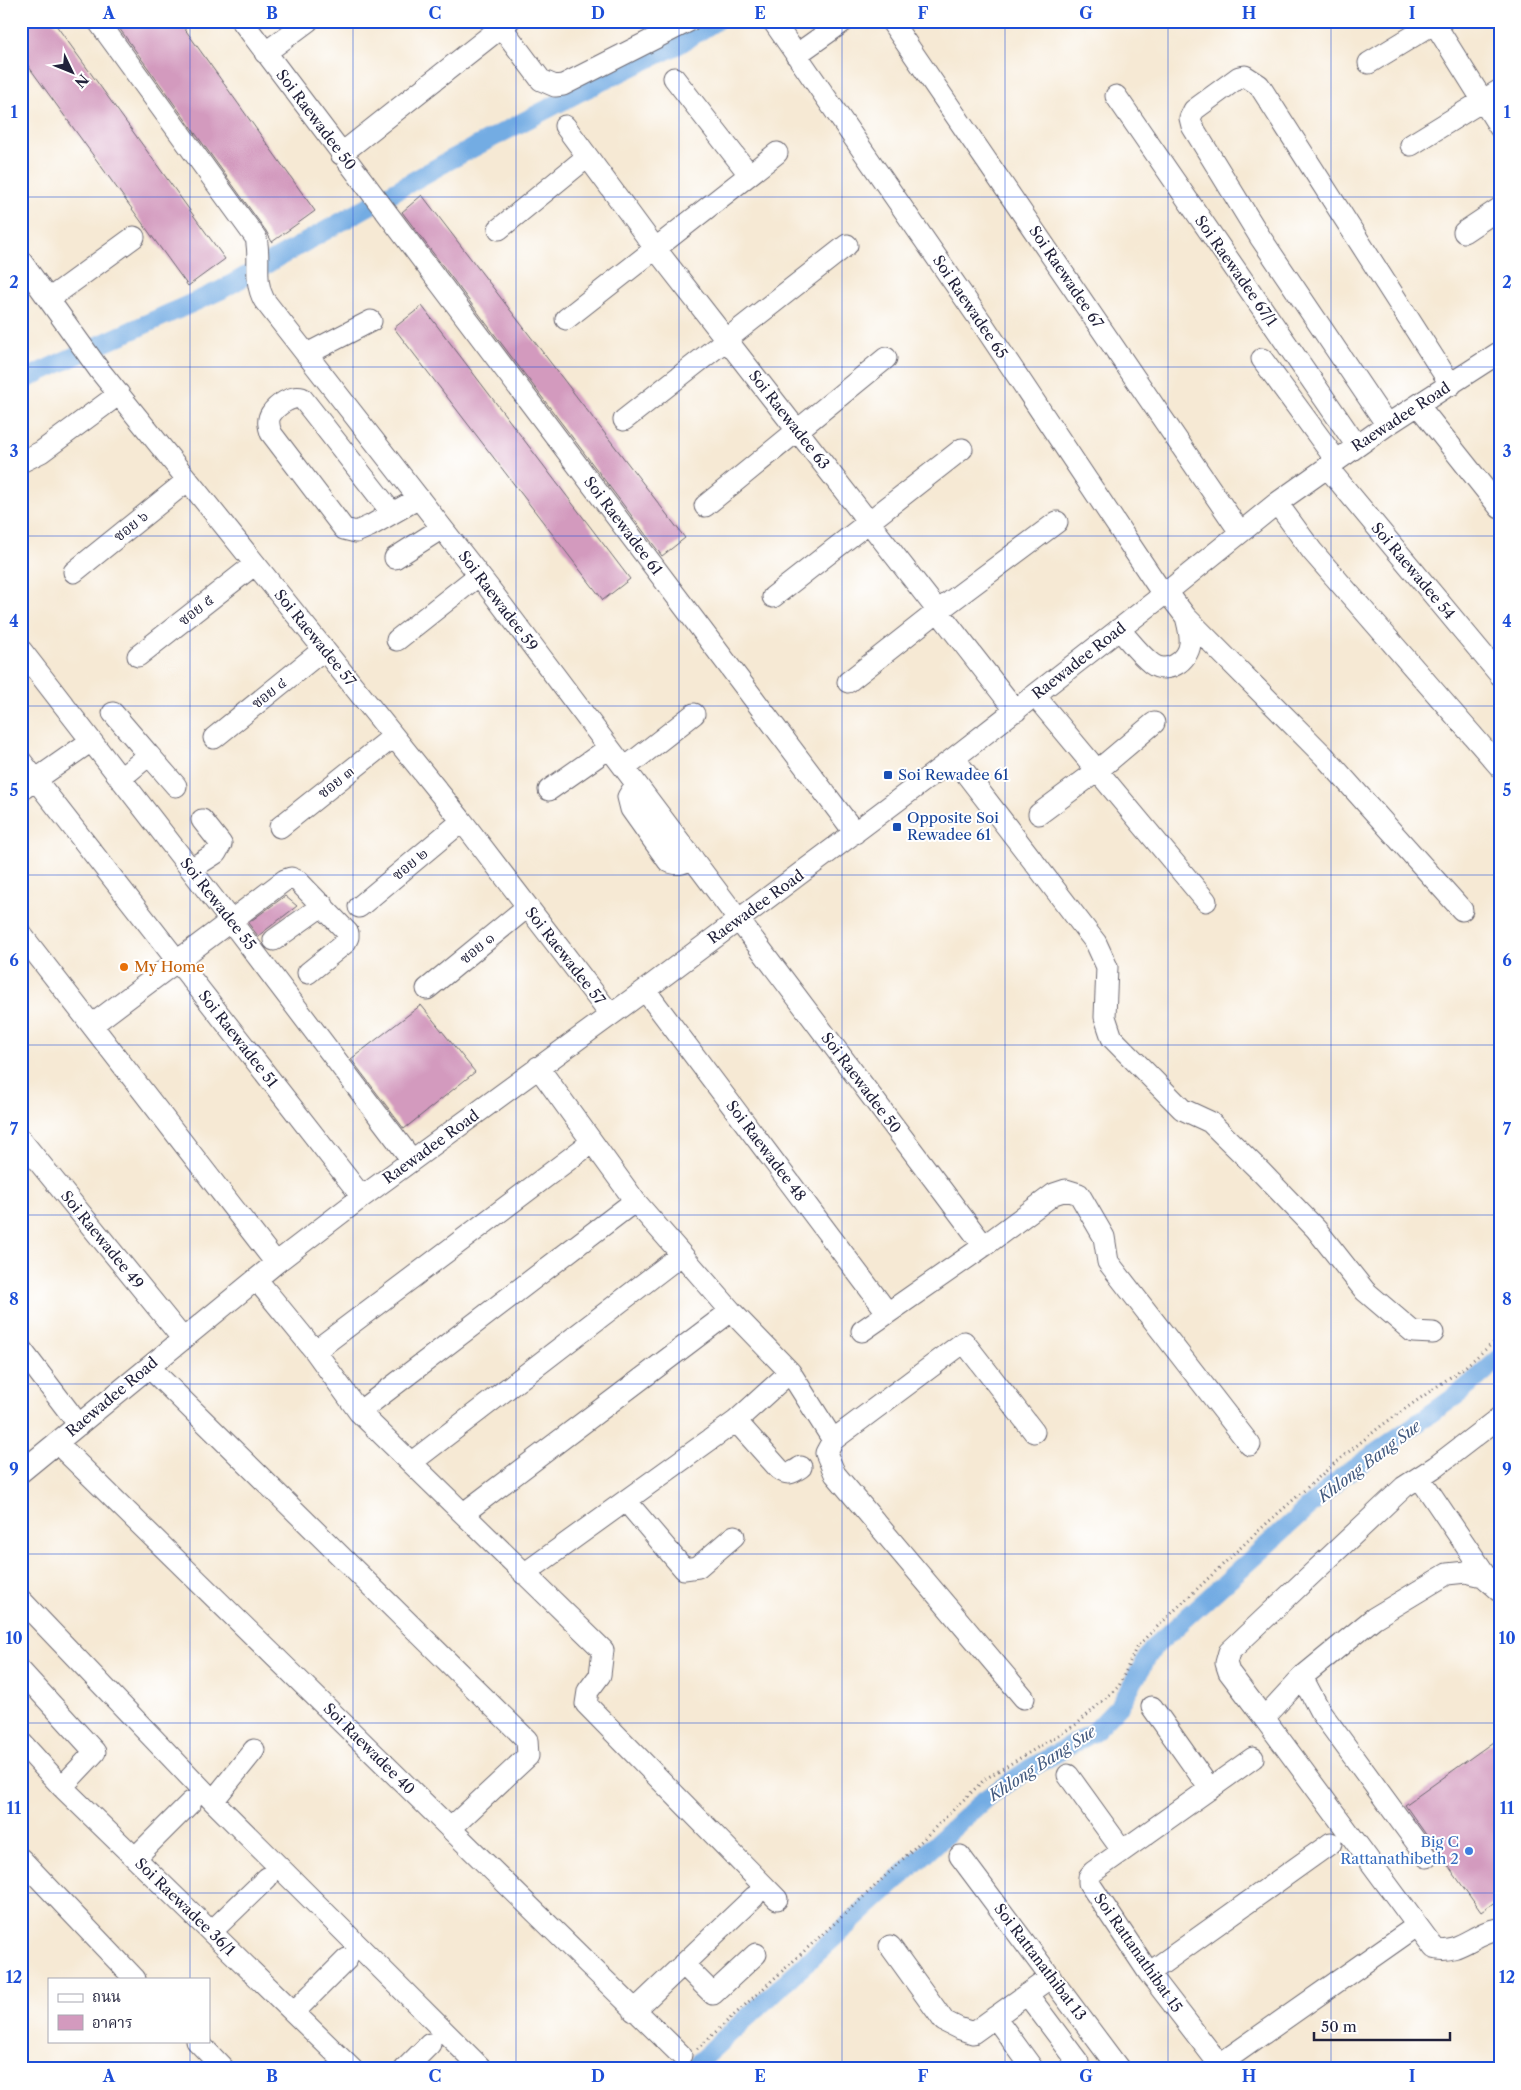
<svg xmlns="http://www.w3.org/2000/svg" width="1521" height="2090" font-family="'Libre Caslon Text','Noto Serif Thai',serif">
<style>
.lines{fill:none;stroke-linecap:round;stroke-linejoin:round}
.canal{stroke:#73ace3;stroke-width:19}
.building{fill:#d39abe}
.minor-casing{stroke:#6c6871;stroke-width:23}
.path{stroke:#6c6871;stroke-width:3;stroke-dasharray:1 4;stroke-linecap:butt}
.minor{stroke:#fff;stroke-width:21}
.grid{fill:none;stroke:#1d4ed8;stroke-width:1;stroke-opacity:0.55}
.transit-dot{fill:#1a4fb4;stroke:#fff;stroke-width:2}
.food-dot{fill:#e8710a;stroke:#fff;stroke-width:2}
.shop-dot{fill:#3f7fe0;stroke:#fff;stroke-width:2}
.labels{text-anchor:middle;stroke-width:4;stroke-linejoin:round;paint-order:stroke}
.street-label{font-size:15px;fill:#22223b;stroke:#fff}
.transit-label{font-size:15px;fill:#164399;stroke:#fff;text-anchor:start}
.food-label{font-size:15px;fill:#c56008;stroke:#fff;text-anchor:start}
.shop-label{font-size:15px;fill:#366cbe;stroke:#fff;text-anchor:end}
.water-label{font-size:16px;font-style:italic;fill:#42597e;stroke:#fff}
.neatline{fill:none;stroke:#1d4ed8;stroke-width:2}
.grid-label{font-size:16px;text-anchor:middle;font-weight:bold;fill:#1d4ed8}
</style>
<rect width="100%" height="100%" fill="#fff"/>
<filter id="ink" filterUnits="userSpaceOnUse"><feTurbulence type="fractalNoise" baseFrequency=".02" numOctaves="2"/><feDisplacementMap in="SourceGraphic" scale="10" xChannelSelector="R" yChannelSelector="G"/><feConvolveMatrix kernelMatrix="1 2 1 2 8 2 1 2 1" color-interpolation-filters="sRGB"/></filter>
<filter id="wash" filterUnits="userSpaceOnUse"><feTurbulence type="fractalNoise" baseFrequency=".0096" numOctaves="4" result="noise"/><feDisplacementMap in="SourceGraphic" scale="20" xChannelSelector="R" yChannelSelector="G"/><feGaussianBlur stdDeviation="1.12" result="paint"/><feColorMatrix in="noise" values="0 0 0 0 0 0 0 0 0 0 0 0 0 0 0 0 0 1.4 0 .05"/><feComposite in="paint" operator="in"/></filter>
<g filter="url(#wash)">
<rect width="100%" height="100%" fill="#f6e9d4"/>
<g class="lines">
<path class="canal" d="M21,382l21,-11 179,-81 229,-130 126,-66 102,-49 38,-24
M691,2069l294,-270 44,-30 65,-37 26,-27 33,-57 190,-172 117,-83 40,-35"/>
</g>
<g id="blocks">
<path class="building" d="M21,21h32l172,238 -37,27 -167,-230z
M114,21h65l136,190 -43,31 -6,-11z
M422,195l263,343 -23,18 -260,-344z
M422,306l208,273 -27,21 -209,-272z
M285,896l12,10 -39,30 -10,-13z
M421,1005l54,67 -71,57 -53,-70z
M1500,1737v161l-19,14 -76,-107z"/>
</g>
</g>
<g filter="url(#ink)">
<use href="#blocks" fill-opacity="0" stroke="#6c6871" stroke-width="1"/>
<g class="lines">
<g class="minor-casing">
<path id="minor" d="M98,21l158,217c5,21 -3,42 8,62l225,288 495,658
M242,21l613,812
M497,21l44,59 14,6 8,-1 126,-64
M773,21l209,302 181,271
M891,21l349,511
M1433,21l67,107
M265,53l43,-32
M796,55l48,-34
M1369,63l69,-42
M674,78l75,96
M1116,96l241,350
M565,126l90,122 361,463
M1411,145l89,-55
M341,154l168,-133
M499,229l88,-72
M1464,232l36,-24
M21,261l79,110 362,450 148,193
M49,299l85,-62
M566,319l211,-166
M307,354l64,-33
M1262,359l74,101
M1418,405l82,103
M624,420l223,-175
M1387,425l-127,-188 -68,-111 -2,-8 4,-8 45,-33 6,-1 14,9 192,300
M21,462l20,-10 78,-58
M1327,467l173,208
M1277,503l35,48 188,216
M705,506l181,-148
M392,513l-90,-115c-10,-3 -25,7 -31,16 -4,6 -2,13 0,19l73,96 12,3 14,-6 49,-28
M395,558l47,-30
M74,572l114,-92
M1167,592l19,25 138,139 138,154
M773,597l189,-148
M1119,629c10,11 21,26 33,35 15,11 36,-3 38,-20 1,-9 -2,-19 -4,-27
M397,640l82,-65
M21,650l209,270 182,240
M138,656l117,-92
M848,682l90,-71 119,-89
M1035,696l171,205
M113,713l36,42 -29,24
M214,738l110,-89
M149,755l27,31
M954,758l142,185 11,24 -2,50 7,21 70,71 28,13 51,50 55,57 49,62 48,41 20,1
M21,761l341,436
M625,768l69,-54
M636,784l-8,13 3,12 37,52c10,5 15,2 25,-2
M21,790l70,-49
M549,790l60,-42
M1039,814l58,-43 57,-48
M280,827l113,-90
M191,869l25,-16 5,-9 -19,-24
M359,907l103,-86
M21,934l255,329
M274,940l49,-35
M427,989l100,-82
M645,990l242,322
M92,1025l193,-145 6,-2 7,3 50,52v4l-3,6 -37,30
M538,1067l97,134 96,110 59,61 43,68
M21,1140l162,199
M256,1279l59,72 44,61 244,238 -3,25 -12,16 -2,13 191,195
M862,1331l122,-85 70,-52 12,-4 13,4 25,43 4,25 142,183
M21,1349l58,76
M315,1351l277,-209
M149,1367l378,373 1,16 -78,73
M359,1412l276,-211
M736,1421l43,48c9,7 13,4 22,-2
M57,1443l624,612
M412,1462l269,-207
M21,1472l255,-209 86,-66 283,-207 309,-232 213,-166 110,-89 110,-78 113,-73
M1420,1478l71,105
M626,1501l58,68 14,-2 36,-31
M464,1513l267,-202
M524,1574l212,-153 54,-49
M1500,1591l-17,-15 -17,-4 -19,2 -73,44 -72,59 -38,41 170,230c24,8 43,-18 66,-19
M21,1600l192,201 269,268
M21,1671l74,81 -33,35
M1302,1677l18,34 107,146
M1024,1698l-189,-224 -9,-21 7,-13 131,-98 70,90
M1152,1707l58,82
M1264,1718l-35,-46 -3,-9 3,-11 175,-165 31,-20 65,-50
M21,1742l41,45 290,282
M1068,1775l54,75
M213,1801l41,-51
M960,1856l159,213
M135,1858l56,-56
M21,1859l114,120
M211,1932l56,-54
M890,1946l54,75 14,7 15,5 78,-56
M683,1964l30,30 43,-40
M1149,1973l182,-130
M1027,1994l51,68 -9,7
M634,2011l120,-114
M294,2012l53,-53
M995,2017l38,52
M197,2041l27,28
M1220,2064l188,-132
M405,2069l25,-25
M1223,2069l-74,-96 -60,-90v-6l4,-5 160,-114"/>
</g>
<path class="path" d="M697,2049l175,-160 113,-110 92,-55 42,-38 18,-40 119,-113 80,-71 45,-36 85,-60 34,-29"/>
<use href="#minor" class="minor"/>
</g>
</g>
<path class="grid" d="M190,21v1958M353,21v2048M516,21v2048M679,21v2048M842,21v2048M1005,21v2048M1168,21v2048M1331,21v2048M21,197h1479M21,367h1479M21,536h1479M21,706h1479M21,875h1479M21,1045h1479M21,1215h1479M21,1384h1479M21,1554h1479M21,1723h1479M21,1893h1479M190,2041v28"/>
<g class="transit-dot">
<rect x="883" y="770" width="10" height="10" rx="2.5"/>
<rect x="892" y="822" width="10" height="10" rx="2.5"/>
</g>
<circle class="food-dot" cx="124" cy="967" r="5"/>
<circle class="shop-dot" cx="1469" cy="1851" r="5"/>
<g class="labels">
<g class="street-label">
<text transform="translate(316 120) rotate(53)" y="5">Soi Raewadee 50</text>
<text transform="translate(1236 271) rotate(55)" y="5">Soi Raewadee 67/1</text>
<text transform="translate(1066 277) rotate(56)" y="5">Soi Raewadee 67</text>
<text transform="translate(970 307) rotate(56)" y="5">Soi Raewadee 65</text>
<text transform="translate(1401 417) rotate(-33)" y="5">Raewadee Road</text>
<text transform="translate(789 420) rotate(52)" y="5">Soi Raewadee 63</text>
<text transform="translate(131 526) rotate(-39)" y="5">ซอย ๖</text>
<text transform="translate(623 526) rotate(53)" y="5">Soi Raewadee 61</text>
<text transform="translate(1413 571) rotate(50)" y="5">Soi Raewadee 54</text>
<text transform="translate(498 601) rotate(53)" y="5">Soi Raewadee 59</text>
<text transform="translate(196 610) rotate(-38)" y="5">ซอย ๕</text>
<text transform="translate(315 638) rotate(51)" y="5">Soi Raewadee 57</text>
<text transform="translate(1079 661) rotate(-38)" y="5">Raewadee Road</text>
<text transform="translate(269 693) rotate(-39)" y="5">ซอย ๔</text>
<text transform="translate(336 782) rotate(-39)" y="5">ซอย ๓</text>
<text transform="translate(410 864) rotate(-40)" y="5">ซอย ๒</text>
<text transform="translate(218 904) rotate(52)" y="5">Soi Rewadee 55</text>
<text transform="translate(756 907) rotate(-36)" y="5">Raewadee Road</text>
<text transform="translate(477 948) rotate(-40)" y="5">ซอย ๑</text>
<text transform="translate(565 956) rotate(52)" y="5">Soi Raewadee 57</text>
<text transform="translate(238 1039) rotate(52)" y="5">Soi Raewadee 51</text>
<text transform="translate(861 1083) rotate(53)" y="5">Soi Raewadee 50</text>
<text transform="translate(431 1147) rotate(-36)" y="5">Raewadee Road</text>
<text transform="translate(766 1151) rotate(53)" y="5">Soi Raewadee 48</text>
<text transform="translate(102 1240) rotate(51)" y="5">Soi Raewadee 49</text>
<text transform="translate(112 1397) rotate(-40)" y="5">Raewadee Road</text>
<text transform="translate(369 1749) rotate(45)" y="5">Soi Raewadee 40</text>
<text transform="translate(185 1907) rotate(44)" y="5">Soi Raewadee 36/1</text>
<text transform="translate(1138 1953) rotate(55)" y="5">Soi Rattanathibat 15</text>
<text transform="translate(1040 1962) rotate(53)" y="5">Soi Rattanathibat 13</text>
</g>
<g class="transit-label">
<text x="898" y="780">Soi Rewadee 61</text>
<text x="907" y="823">Opposite Soi<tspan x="907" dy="17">Rewadee 61</tspan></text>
</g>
<g class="food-label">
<text x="134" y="972">My Home</text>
</g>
<g class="shop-label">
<text x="1459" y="1847">Big C<tspan x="1459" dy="17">Rattanathibeth 2</tspan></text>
</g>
<g class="water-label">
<text transform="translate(1369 1461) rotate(-37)" y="6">Khlong Bang Sue</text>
<text transform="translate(1042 1763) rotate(-33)" y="6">Khlong Bang Sue</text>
</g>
</g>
<rect width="1521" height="2090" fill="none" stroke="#fff" stroke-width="55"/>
<rect x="48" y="1978" width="162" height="65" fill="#ffffff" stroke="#a7a7b1"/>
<rect x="58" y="1994" width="25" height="8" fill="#ffffff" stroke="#a7a7b1"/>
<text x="92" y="2002" font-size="15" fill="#22223b">ถนน</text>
<rect x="58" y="2015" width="25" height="15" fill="#d39abe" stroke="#a7a7b1"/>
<text x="92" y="2028" font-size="15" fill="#22223b">อาคาร</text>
<g transform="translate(72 72) rotate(133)" stroke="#ffffff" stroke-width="4" paint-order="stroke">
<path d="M0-4L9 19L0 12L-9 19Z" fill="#22223b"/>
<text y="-8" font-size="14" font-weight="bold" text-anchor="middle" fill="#22223b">N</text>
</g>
<path d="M1314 2032v8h136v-8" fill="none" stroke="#22223b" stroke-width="2.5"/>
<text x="1321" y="2032" font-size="15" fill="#22223b" stroke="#ffffff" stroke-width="4" paint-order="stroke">50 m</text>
<rect x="28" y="28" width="1466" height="2034" class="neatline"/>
<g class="grid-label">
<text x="109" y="19">A</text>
<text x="272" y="19">B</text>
<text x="435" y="19">C</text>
<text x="598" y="19">D</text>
<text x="760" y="19">E</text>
<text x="923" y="19">F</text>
<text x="1086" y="19">G</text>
<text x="1249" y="19">H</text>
<text x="1412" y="19">I</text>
<text x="14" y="118">1</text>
<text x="1507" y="118">1</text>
<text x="14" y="288">2</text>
<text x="1507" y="288">2</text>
<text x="14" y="457">3</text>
<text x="1507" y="457">3</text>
<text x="14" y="627">4</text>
<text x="1507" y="627">4</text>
<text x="14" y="796">5</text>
<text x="1507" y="796">5</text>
<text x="14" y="966">6</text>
<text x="1507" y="966">6</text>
<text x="14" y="1135">7</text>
<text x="1507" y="1135">7</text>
<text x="14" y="1305">8</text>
<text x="1507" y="1305">8</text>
<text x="14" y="1475">9</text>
<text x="1507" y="1475">9</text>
<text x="14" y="1644">10</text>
<text x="1507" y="1644">10</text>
<text x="14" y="1814">11</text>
<text x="1507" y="1814">11</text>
<text x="14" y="1983">12</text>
<text x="1507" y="1983">12</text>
<text x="109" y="2082">A</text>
<text x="272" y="2082">B</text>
<text x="435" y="2082">C</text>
<text x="598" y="2082">D</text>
<text x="760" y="2082">E</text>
<text x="923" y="2082">F</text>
<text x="1086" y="2082">G</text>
<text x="1249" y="2082">H</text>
<text x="1412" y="2082">I</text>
</g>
</svg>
